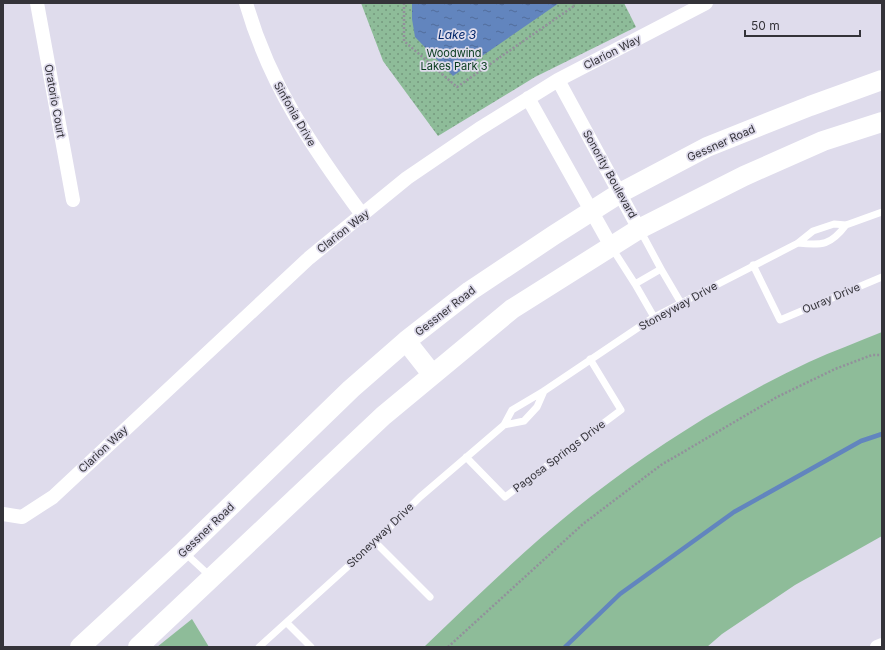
<svg xmlns="http://www.w3.org/2000/svg" width="885" height="650" font-family="Inter,sans-serif">
<style>
.grass{fill:#8ebc99}
.park{fill:url(#park-dots)}
.water{fill:url(#water-ripples)}
.lines{fill:none;stroke-linecap:round;stroke-linejoin:round}
.stream{stroke:#6285be;stroke-width:4.5}
.path{stroke:#92909b;stroke-width:2.5;stroke-dasharray:2 2;stroke-linecap:butt}
.lane{stroke:#fff;stroke-width:7}
.street{stroke:#fff;stroke-width:14}
.secondary{stroke:#fff;stroke-width:20}
.labels{text-anchor:middle;stroke-width:3.5;stroke-linejoin:round;paint-order:stroke}
.street-label{font-size:11px;fill:#343339;stroke:#dfdcec}
.park-label{font-size:11px;fill:#073b1c;stroke:#dfdcec}
.water-label{font-size:12px;font-style:italic;fill:#002468;stroke:#dfdcec}
</style>
<defs>
<pattern id="park-dots" width="8" height="8" patternUnits="userSpaceOnUse"><rect width="8" height="8" fill="#8ebc99"/><path d="M2 2h.1M6 6h.1" fill="none" stroke="#75997e" stroke-width="1.8" stroke-linecap="round"/></pattern>
<pattern id="water-ripples" width="26" height="14" patternUnits="userSpaceOnUse"><rect width="26" height="14" fill="#6285be"/><path d="M2 4q2-2 4 0t4 0M15 11q2-2 4 0t4 0" fill="none" stroke="#526d9b"/></pattern>
</defs>
<rect width="100%" height="100%" fill="#dfdcec"/>
<path class="grass" d="M882,332v204l-87,49 -73,49 -15,13h-283c60,-57 119,-116 186,-165 62,-46 129,-87 199,-120 24,-11 49,-20 73,-30z
M192,619l17,28h-52z"/>
<path class="park" d="M361,3h263l12,24 -101,50 -97,59 -55,-75z"/>
<path class="water" d="M412,3h147l-106,73 -38,-39 -3,-18z"/>
<g class="lines">
<path class="stream" d="M565,647l55,-53 114,-82 127,-71 21,-7"/>
<path class="path" d="M404,3v38l53,46 117,-81v-3
M448,647l135,-123 78,-59 116,-68 58,-28 37,-14h10"/>
<path class="lane" d="M798,243c24,3 33,2 48,-18
M612,248l23,36 26,-15 -21,-39
M753,265l27,55 102,-43
M661,269l20,34
M635,284l19,33
M504,425l20,-4 13,-14 7,-16
M466,457l39,40 116,-87 -31,-51
M375,542l55,55
M184,552l26,24
M287,623l24,24
M259,647l116,-105 45,-45 84,-72 8,-15 32,-19 110,-74 144,-74 15,-12 21,-7 12,1 36,-13"/>
<path class="street" d="M37,3l36,197
M246,3c24,83 66,144 117,213
M558,80l81,149
M528,98l83,148
M3,514l19,3 31,-20 256,-239 98,-80 72,-49 79,-49 148,-77
M877,647l5,-2"/>
<path class="secondary" d="M406,341l26,33
M80,647l104,-96 167,-162 55,-48 64,-50 84,-56 66,-42 87,-46 103,-41 72,-26
M138,647l245,-231 129,-107 127,-80 105,-53 79,-35 59,-19"/>
</g>
<g class="labels">
<g class="street-label">
<text transform="translate(612 52) rotate(-27)" y="4">Clarion Way</text>
<text transform="translate(55 101) rotate(80)" y="4">Oratorio Court</text>
<text transform="translate(295 114) rotate(60)" y="4">Sinfonia Drive</text>
<text transform="translate(721 143) rotate(-24)" y="4">Gessner Road</text>
<text transform="translate(610 174) rotate(61)" y="4">Sonority Boulevard</text>
<text transform="translate(343 231) rotate(-38)" y="4">Clarion Way</text>
<text transform="translate(831 298) rotate(-23)" y="4">Ouray Drive</text>
<text transform="translate(678 306) rotate(-29)" y="4">Stoneyway Drive</text>
<text transform="translate(445 311) rotate(-38)" y="4">Gessner Road</text>
<text transform="translate(103 449) rotate(-43)" y="4">Clarion Way</text>
<text transform="translate(559 456) rotate(-37)" y="4">Pagosa Springs Drive</text>
<text transform="translate(206 530) rotate(-44)" y="4">Gessner Road</text>
<text transform="translate(380 535) rotate(-44)" y="4">Stoneyway Drive</text>
</g>
<g class="park-label">
<text x="454" y="57">Woodwind<tspan x="454" dy="13">Lakes Park 3</tspan></text>
</g>
<g class="water-label">
<text x="457" y="39">Lake 3</text>
</g>
</g>
<rect width="885" height="650" fill="none" stroke="#343339" stroke-width="8"/>
<path d="M745 30v6h115v-6" fill="none" stroke="#343339" stroke-width="2"/>
<text x="751" y="30" font-size="12" fill="#343339" stroke="#dfdcec" stroke-width="3" paint-order="stroke">50 m</text>
</svg>
